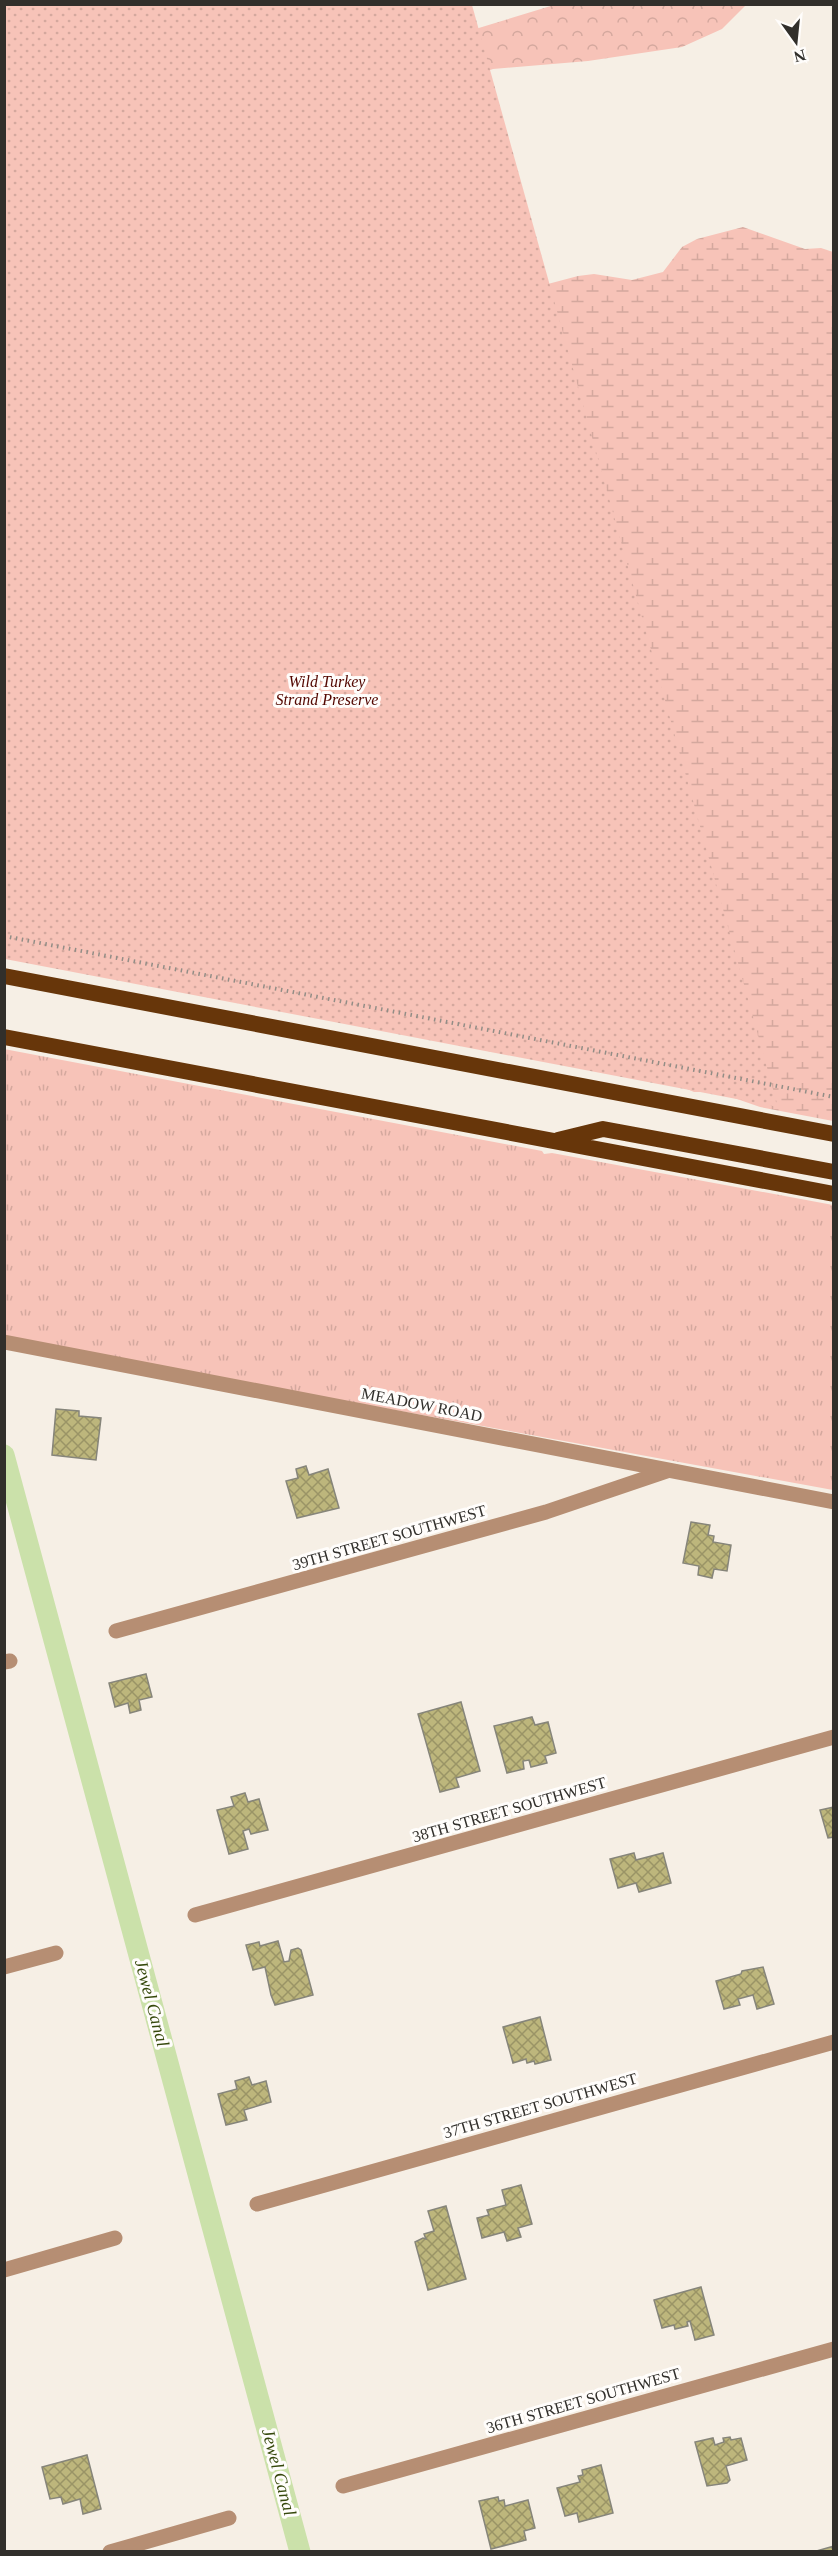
<svg xmlns="http://www.w3.org/2000/svg" width="838" height="2556" font-family="Georgia,serif">
<style>
.grass{fill:url(#grass-tufts)}
.forest{fill:url(#forest-crowns)}
.wetland{fill:url(#wetland-marsh)}
.park{fill:url(#park-dots)}
.lines{fill:none;stroke-linecap:round;stroke-linejoin:round}
.canal{stroke:#cbe1aa;stroke-width:21}
.building{fill:url(#building-cross-hatch);stroke:#86857a;stroke-width:1.5}
.path{stroke:#928d86;stroke-width:4;stroke-dasharray:1.5 4.5;stroke-linecap:butt}
.minor{stroke:#b68e73;stroke-width:15}
.trunk{stroke:#67360a;stroke-width:16}
.labels{text-anchor:middle;stroke-width:6;stroke-linejoin:round;paint-order:stroke}
.park-label{font-size:16px;font-style:italic;fill:#530700;stroke:#fffdfb}
.street-label{font-size:16px;fill:#312f2b;stroke:#fffdfb}
.water-label{font-size:18px;font-style:italic;fill:#36490c;stroke:#fffdfb}
</style>
<defs>
<pattern id="grass-tufts" width="24" height="20" patternUnits="userSpaceOnUse" patternTransform="scale(1.5)"><rect width="24" height="20" fill="#f7c3b8"/><path d="M3 7l-1-3M5 7V3M7 7l1-3M15 17l-1-3M17 17v-4M19 17l1-3" fill="none" stroke="#d4a89e"/></pattern>
<pattern id="forest-crowns" width="20" height="18" patternUnits="userSpaceOnUse" patternTransform="scale(1.5)"><rect width="20" height="18" fill="#f7c3b8"/><path d="M2 6a3 3 0 1 1 6 0M12 15a3 3 0 1 1 6 0" fill="none" stroke="#d4a89e"/></pattern>
<pattern id="wetland-marsh" width="20" height="14" patternUnits="userSpaceOnUse" patternTransform="scale(1.5)"><rect width="20" height="14" fill="#f7c3b8"/><path d="M1 5h8M5 5V1M11 12h8M15 12V8" fill="none" stroke="#d4a89e"/></pattern>
<pattern id="park-dots" width="8" height="8" patternUnits="userSpaceOnUse" patternTransform="scale(1.5)"><rect width="8" height="8" fill="#f7c3b8"/><path d="M2 2h.1M6 6h.1" fill="none" stroke="#d4a89e" stroke-width="1.8" stroke-linecap="round"/></pattern>
<pattern id="building-cross-hatch" width="8" height="8" patternUnits="userSpaceOnUse" patternTransform="scale(1.5)"><rect width="8" height="8" fill="#bdb67c"/><path d="M0 0l8 8M0 8l8-8" fill="none" stroke="#9a9466"/></pattern>
</defs>
<rect width="100%" height="100%" fill="#f6efe5"/>
<path class="grass" d="M4,1049l538,102 2,3 8,-1 281,52v285l-828,-151z"/>
<path class="forest" d="M554,5h192l-24,24 -40,18 -94,14 -95,8 -41,15 7,-50z"/>
<path class="wetland" d="M743,227l62,22 16,-1 12,4v869l-73,-14 -43,-15h-23l-23,-10 -142,-793 49,-13 16,-2 38,6 31,-8 19,-25 15,-8z"/>
<path class="park" d="M4,5h468l306,1102 -773,-148z"/>
<g class="lines">
<path class="canal" d="M4,1455l296,1097"/>
</g>
<path class="building" d="M56,1409l23,2v5l22,2 -5,42 -44,-5z
M306,1466l3,9 19,-6 11,39 -42,10 -11,-37 12,-3 -2,-9z
M691,1522l19,3 -2,10 6,1 -1,6 18,3 -4,26 -13,-2 -2,9 -14,-3 1,-9 -16,-3z
M146,1674l6,23 -13,3 2,10 -11,3 -2,-10 -13,4 -6,-24z
M461,1702l19,69 -24,7 3,9 -19,5 -22,-78z
M532,1717l3,8 13,-3 8,31 -11,3 2,7 -16,4 -2,-7 -6,1 1,8 -17,4 -13,-47z
M245,1793l3,9 11,-3 9,31 -17,4 -2,-5 -6,2 5,18 -19,5 -12,-44 17,-4 -3,-9z
M834,1807v30l-6,1 -8,-28z
M634,1853l2,7 27,-7 8,30 -32,9 -3,-9 -18,5 -8,-29z
M278,1941l6,21 5,-1 2,-11 7,-2 3,2 12,45 -38,10 -4,-10 -6,-28 -12,3 -7,-25 13,-3 1,4z
M763,1967l11,37 -17,5 -4,-14 -15,4 2,6 -16,4 -8,-28 25,-7 1,-3z
M540,2017l11,43 -16,4 -1,-3 -7,2 -1,-4 -13,4 -10,-36z
M249,2077l3,8 14,-4 5,21 -27,8 3,10 -21,5 -8,-31 19,-5 -2,-8z
M521,2185l11,39 -14,4 3,9 -14,4 -3,-9 -22,6 -5,-20 12,-3 -2,-5 19,-5 -4,-15z
M446,2206l20,73 -38,11 -13,-48 8,-4 3,1 -2,-5 10,-3 -6,-20z
M701,2287l13,48 -19,5 -5,-19 -3,1 1,4 -13,3 -1,-4 -12,3 -8,-28z
M730,2437l1,3 10,-2 6,22 -21,6 4,14 -3,3 -20,3 -12,-44 18,-4 2,7 9,-3 -1,-4z
M87,2455l14,54 -18,5 -3,-15 -17,5 -2,-7 -11,2 -8,-32z
M601,2465l12,48 -34,9 -2,-9 -12,3 -8,-28 23,-6 -2,-6 5,-1 -1,-5z
M498,2497l1,4 5,-1 1,6 23,-6 7,28 -11,3 2,9 -35,9 -12,-48z
M834,2546v6h-21z"/>
<g class="lines">
<path class="path" d="M4,936l830,161"/>
<path class="minor" d="M4,1342l830,160
M116,1631l430,-119 121,-41
M4,1662l6,-1
M195,1915l639,-178
M4,1967l52,-14
M257,2204l577,-162
M4,2270l111,-32
M343,2486l491,-137
M110,2552l119,-34"/>
<path class="trunk" d="M4,976l830,158
M4,1037l830,157
M558,1140l45,-11 231,43"/>
</g>
<g class="labels">
<g class="park-label">
<text x="327" y="687">Wild Turkey<tspan x="327" dy="18">Strand Preserve</tspan></text>
</g>
<g class="street-label">
<text transform="translate(422 1404) rotate(11)" y="6">MEADOW ROAD</text>
<text transform="translate(389 1537) rotate(-16)" y="6">39TH STREET SOUTHWEST</text>
<text transform="translate(509 1809) rotate(-16)" y="6">38TH STREET SOUTHWEST</text>
<text transform="translate(540 2105) rotate(-16)" y="6">37TH STREET SOUTHWEST</text>
<text transform="translate(583 2400) rotate(-16)" y="6">36TH STREET SOUTHWEST</text>
</g>
<g class="water-label">
<text transform="translate(152 2003) rotate(75)" y="6">Jewel Canal</text>
<text transform="translate(279 2472) rotate(75)" y="6">Jewel Canal</text>
</g>
</g>
<rect width="838" height="2556" fill="none" stroke="#312f2b" stroke-width="12"/>
<g transform="translate(796 42) rotate(165)" stroke="#fffdfb" stroke-width="4.5" paint-order="stroke">
<path d="M0-4.5L10 22L0 15L-10 22Z" fill="#312f2b"/>
<text y="-9" font-size="16" font-weight="bold" text-anchor="middle" fill="#312f2b">N</text>
</g>
</svg>
